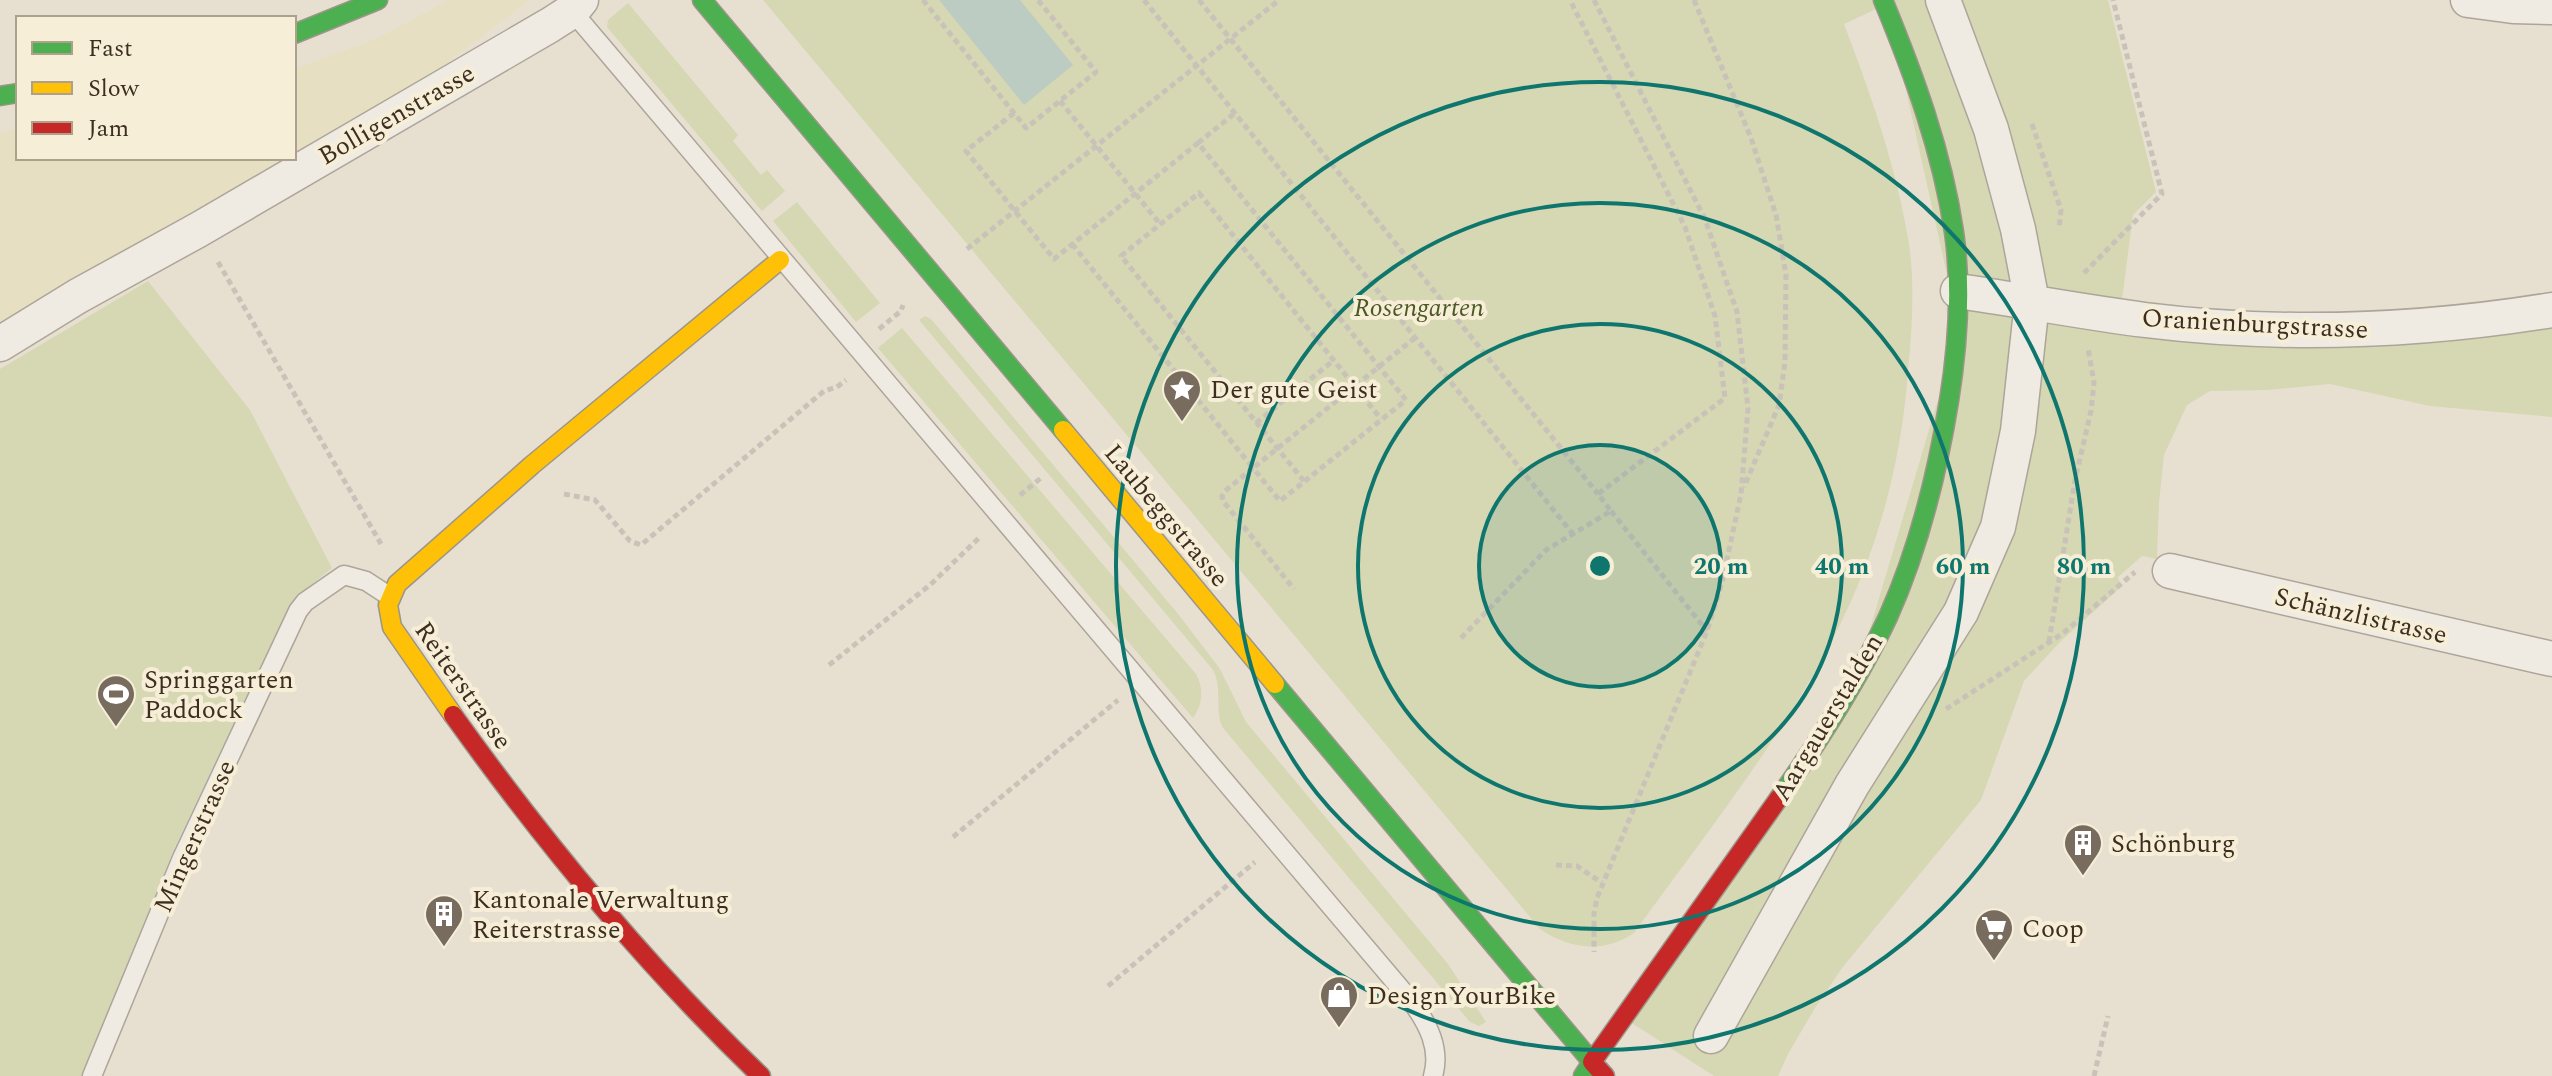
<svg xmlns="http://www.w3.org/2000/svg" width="2552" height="1076" font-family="Spectral,serif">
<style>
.farmland{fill:#e6dfc2}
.green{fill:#d6d7b3}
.water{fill:#bcccc2}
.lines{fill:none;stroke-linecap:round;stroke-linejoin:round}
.lane-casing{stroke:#ada599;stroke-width:21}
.street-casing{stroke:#ada599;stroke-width:37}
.fast-casing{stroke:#9c958a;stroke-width:21}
.slow-casing{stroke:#9c958a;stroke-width:21}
.jam-casing{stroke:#9c958a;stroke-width:21}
.path{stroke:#c8c2b9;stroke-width:5;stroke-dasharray:6 4;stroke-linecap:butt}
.lane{stroke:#efebe3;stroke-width:18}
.street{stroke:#efebe3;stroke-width:34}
.fast{stroke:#4caf50;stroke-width:18}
.slow{stroke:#ffc107;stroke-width:18}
.jam{stroke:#c62828;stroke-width:18}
.ring{fill:none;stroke:#0f766e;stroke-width:4}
.labels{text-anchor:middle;stroke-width:8;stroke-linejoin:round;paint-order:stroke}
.street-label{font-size:26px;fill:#3d2e20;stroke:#f7eed8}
.park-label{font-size:26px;font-style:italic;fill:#4d5a26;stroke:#f7eed8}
.poi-label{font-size:26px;fill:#3d2e20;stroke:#f7eed8;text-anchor:start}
.centre{fill:#0f766e;stroke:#f7eed8;stroke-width:4}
.ring-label{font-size:24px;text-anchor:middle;font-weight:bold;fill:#0f766e;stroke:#f7eed8;stroke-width:8;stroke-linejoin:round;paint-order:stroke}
</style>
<rect width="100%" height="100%" fill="#e7e0d1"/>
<path class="farmland" d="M449,0h81l-123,93 -113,64v-88l82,-30z
M18,129v29h275l-293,167v-193z"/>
<path class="green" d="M763,0h1345l48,192 -23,23 -15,116 217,15 99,-4 118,-16v91l-122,-11 -100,-22 -63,6 -57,1 -23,14 -23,50 -5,47 -2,57 -15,-3 -24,21 3,10 -60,54 -37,40 -43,119 -139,168 -27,40 -27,46 -10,22h-64l-87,-56 223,-324 109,-367 -72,-325 -43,20c27,71 53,145 65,220 6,41 3,86 -1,127 -6,83 -26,164 -61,239 -54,116 -139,220 -213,323 -31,21 -64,16 -94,-4z
M628,3l110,132 -5,6 28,34 6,-5 18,21 -23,20 -155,-184 1,-7z
M797,202l83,101 -24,19 -83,-101z
M148,281l102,129 82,158 -33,27 -9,11 -116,243 -92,227h-82v-707z
M925,316l6,3 248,296 41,54 26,53 202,242 38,58 -7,4 -9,-4 -247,-294c-9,-17 0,-39 -10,-58l-294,-350z
M902,328l294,346c8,14 7,31 -3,44l-315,-370z"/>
<path class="water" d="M939,0h81l53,65 -49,40z"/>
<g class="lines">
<g class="lane-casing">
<path id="lane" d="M572,11l840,991c16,22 29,47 21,74
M92,1076l90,-218 116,-247 7,-9 39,-27 22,6 23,15"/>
</g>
<g class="street-casing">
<path id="street" d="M2468,0l45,6 39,1
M1958,291c62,9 124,21 187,29 137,17 271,12 407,-10
M0,344l78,-48 120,-66 352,-205 22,-14 9,-11
M2170,571l382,88
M1711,1036l141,-251 109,-173 37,-85 20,-96 14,-129 -14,-73 -27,-100 -48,-129"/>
</g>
<g class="fast-casing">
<path id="fast" d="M702,0l361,430
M294,34l84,-34
M0,96l18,-3
M1275,684l317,378 -9,14
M1779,798c40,-57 79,-117 109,-181 31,-69 49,-142 61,-216 9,-56 13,-113 5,-169 -12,-81 -40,-157 -71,-232"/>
</g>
<g class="slow-casing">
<path id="slow" d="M1063,430l212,254
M453,715l-61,-88 -4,-22 9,-21 135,-119 248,-205"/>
</g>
<g class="jam-casing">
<path id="jam" d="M453,715c93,130 193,251 308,361
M1605,1076l-13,-14 187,-264"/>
</g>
<path class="path" d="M923,0l103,128 70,-56 -58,-72
M1144,0l428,533
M1199,0l399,494
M1594,0l111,219 32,93 11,96 -7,86 -19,89 -15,48 -110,267 -3,15v39
M1694,0l57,138 25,77 10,60 -1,87 -6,43 -35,82
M1060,101l100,123
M1014,113l-48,38 88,108 144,-116 208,257 -126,101 -27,-33 -28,23 -3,5 1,5 71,88
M2032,124l29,86 -2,19
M1198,143l37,-30
M1072,244l181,224 163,-131
M967,249l312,-249
M218,262l163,282
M2084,273l78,-79 -49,-194
M879,329l22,-18 2,-6
M1256,423l78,-63
M1304,481l-183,-225 78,-63 182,226
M564,494l31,6 35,41 11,4 183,-154 13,-4 9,-7
M1020,495l21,-17
M1611,511l96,120
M1461,638l85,-88 65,-39 -13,-17 127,-96 -10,-82 -30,-89 -115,-227
M2049,642l26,-162 16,-69 3,-28 -6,-35
M829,665l101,-80 50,-48
M1946,709l116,-75 73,-62
M953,837l165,-137
M1556,865l21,1 25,17
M1108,986l147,-124
M2094,1076l14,-60"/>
<use href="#lane" class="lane"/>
<use href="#street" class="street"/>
<use href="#fast" class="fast"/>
<use href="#slow" class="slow"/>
<use href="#jam" class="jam"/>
</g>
<circle cx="1600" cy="566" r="121" fill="#0f766e" fill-opacity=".12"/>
<g class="ring">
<circle cx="1600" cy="566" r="121"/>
<circle cx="1600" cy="566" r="242"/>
<circle cx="1600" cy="566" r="363"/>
<circle cx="1600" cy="566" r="484"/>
</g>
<defs>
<g id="sight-pin" transform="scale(2)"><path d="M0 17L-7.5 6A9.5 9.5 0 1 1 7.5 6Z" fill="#786c5e" stroke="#f7eed8"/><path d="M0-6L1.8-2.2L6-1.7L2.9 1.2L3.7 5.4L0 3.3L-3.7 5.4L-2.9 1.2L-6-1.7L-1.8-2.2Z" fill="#fff"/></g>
<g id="stadium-pin" transform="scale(2)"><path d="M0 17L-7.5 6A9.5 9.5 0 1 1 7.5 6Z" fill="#786c5e" stroke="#f7eed8"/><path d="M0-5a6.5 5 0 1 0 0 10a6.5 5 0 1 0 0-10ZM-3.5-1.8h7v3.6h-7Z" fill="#fff"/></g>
<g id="building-pin" transform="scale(2)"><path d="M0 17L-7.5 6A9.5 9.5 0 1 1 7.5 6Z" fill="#786c5e" stroke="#f7eed8"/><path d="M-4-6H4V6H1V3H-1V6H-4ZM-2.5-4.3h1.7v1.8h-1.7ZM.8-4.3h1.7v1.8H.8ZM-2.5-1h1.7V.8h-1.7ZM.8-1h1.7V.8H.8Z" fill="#fff"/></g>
<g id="supermarket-pin" transform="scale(2)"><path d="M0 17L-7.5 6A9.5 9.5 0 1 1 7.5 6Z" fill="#786c5e" stroke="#f7eed8"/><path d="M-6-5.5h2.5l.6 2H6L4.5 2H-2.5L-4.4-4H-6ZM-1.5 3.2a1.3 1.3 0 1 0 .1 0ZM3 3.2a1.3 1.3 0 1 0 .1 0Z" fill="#fff"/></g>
<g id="shop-pin" transform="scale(2)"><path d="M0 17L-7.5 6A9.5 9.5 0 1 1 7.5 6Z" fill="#786c5e" stroke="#f7eed8"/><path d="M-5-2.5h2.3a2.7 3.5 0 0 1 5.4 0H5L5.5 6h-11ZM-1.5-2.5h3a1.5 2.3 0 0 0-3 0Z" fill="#fff"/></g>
</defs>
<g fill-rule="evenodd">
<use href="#sight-pin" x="1182" y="389"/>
<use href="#stadium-pin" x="116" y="694"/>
<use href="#building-pin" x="2083" y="843"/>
<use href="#building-pin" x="444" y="914"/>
<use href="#supermarket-pin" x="1994" y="928"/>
<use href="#shop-pin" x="1339" y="995"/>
</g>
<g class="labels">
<g class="street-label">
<text transform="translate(396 114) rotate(-30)" y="9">Bolligenstrasse</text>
<text transform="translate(2255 323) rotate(3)" y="9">Oranienburgstrasse</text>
<text transform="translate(1167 515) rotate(50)" y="9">Laubeggstrasse</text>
<text transform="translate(2361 615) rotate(13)" y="9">Schänzlistrasse</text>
<text transform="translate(464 685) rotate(55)" y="9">Reiterstrasse</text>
<text transform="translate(1827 717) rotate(-59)" y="9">Aargauerstalden</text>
<text transform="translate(194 836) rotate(-66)" y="9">Mingerstrasse</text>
</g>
<g class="park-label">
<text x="1419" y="316">Rosengarten</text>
</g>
<g class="poi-label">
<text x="1210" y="398">Der gute Geist</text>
<text x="144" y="688">Springgarten<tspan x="144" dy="30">Paddock</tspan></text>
<text x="2111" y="852">Schönburg</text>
<text x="472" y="908">Kantonale Verwaltung<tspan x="472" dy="30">Reiterstrasse</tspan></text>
<text x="2022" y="937">Coop</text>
<text x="1367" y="1004">DesignYourBike</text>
</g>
</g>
<circle cx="1600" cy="566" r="12" class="centre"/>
<g class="ring-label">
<text x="1721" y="574">20 m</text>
<text x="1842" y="574">40 m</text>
<text x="1963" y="574">60 m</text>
<text x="2084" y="574">80 m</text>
</g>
<rect x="16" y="16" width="280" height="144" fill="#f7eed8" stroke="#ada18e" stroke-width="2"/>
<rect x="32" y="42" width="40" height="12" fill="#4caf50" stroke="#ada18e" stroke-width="2"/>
<text x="88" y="56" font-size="24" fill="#3d2e20">Fast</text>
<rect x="32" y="82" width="40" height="12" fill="#ffc107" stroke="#ada18e" stroke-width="2"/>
<text x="88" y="96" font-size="24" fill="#3d2e20">Slow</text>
<rect x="32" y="122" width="40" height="12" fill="#c62828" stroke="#ada18e" stroke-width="2"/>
<text x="88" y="136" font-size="24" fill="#3d2e20">Jam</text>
</svg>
